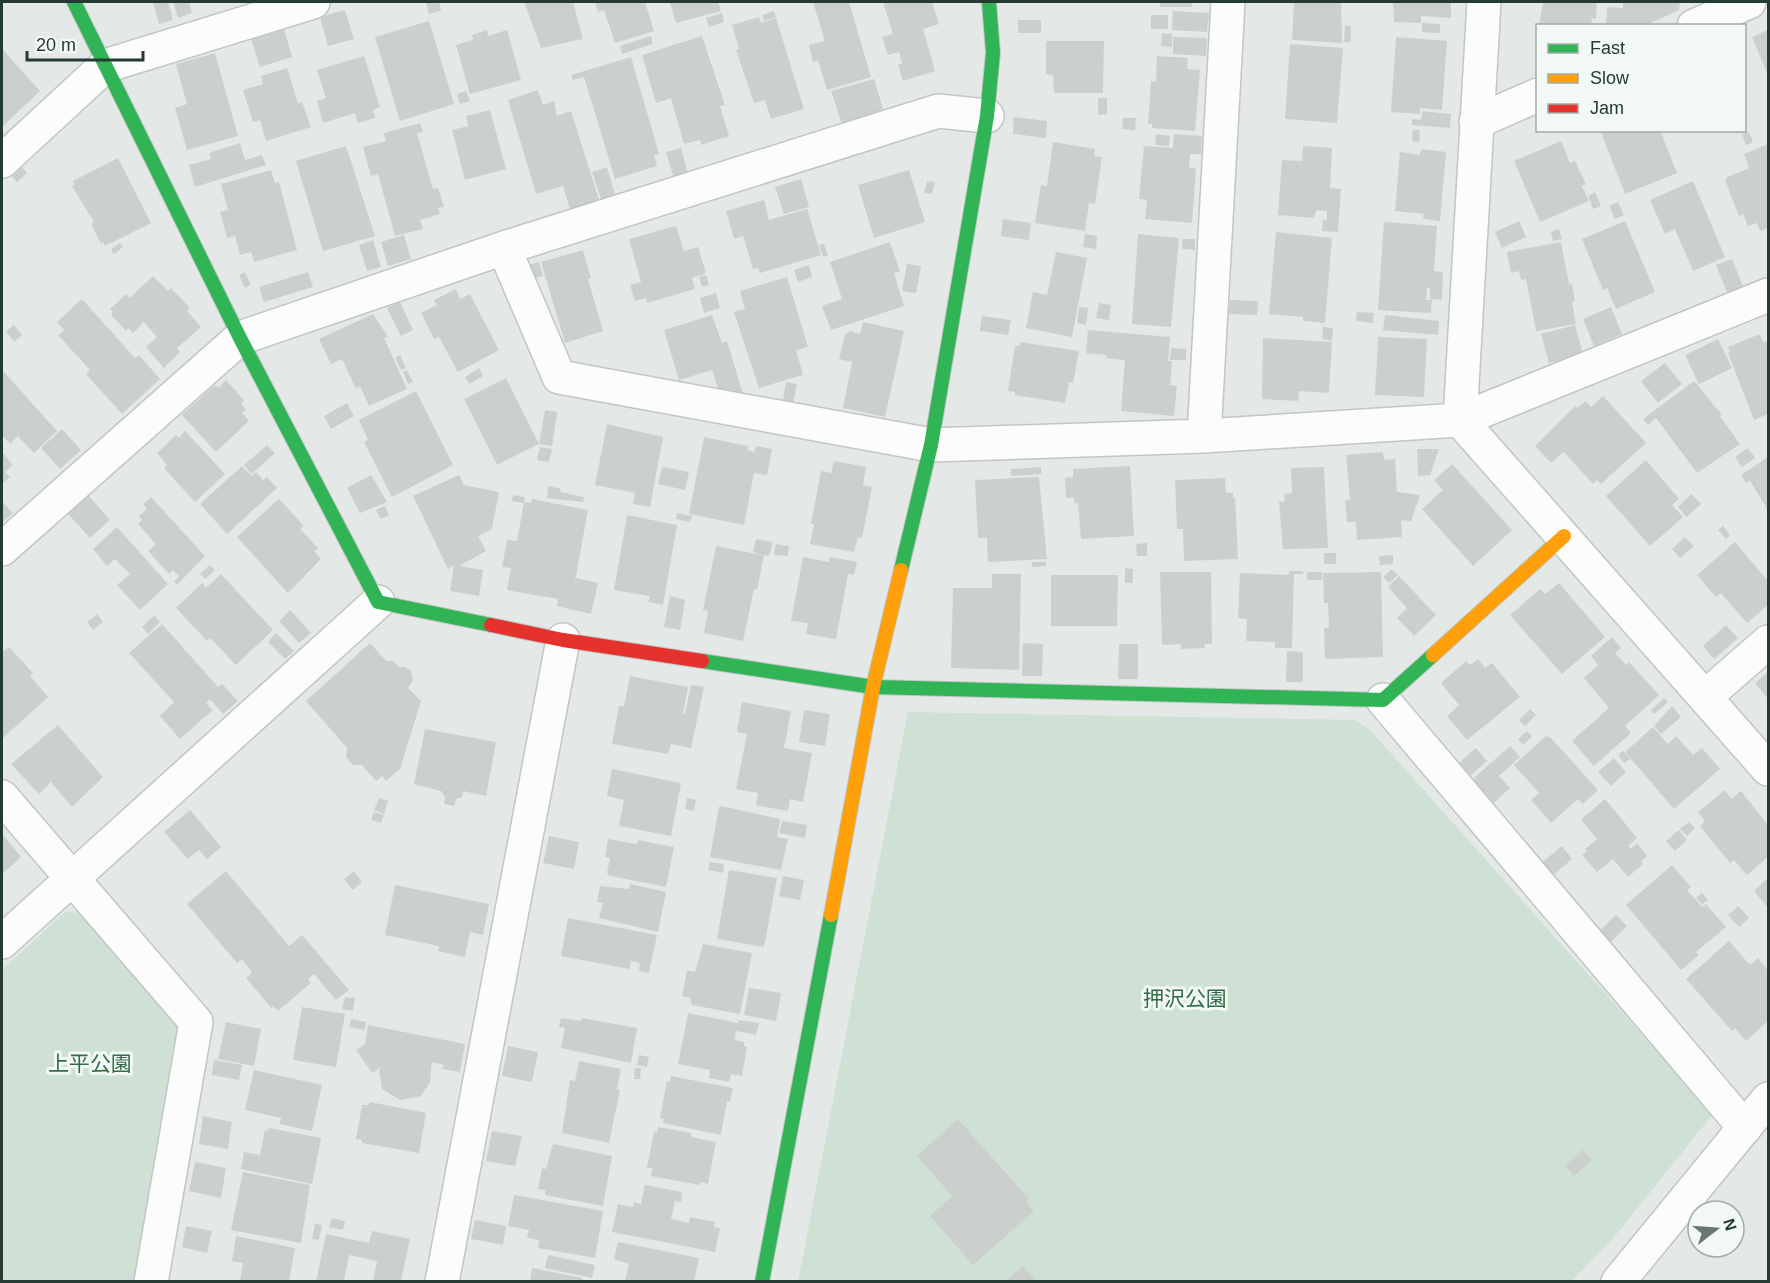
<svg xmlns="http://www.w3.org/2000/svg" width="1770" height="1283" font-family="Helvetica,'Noto Sans JP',sans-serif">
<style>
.green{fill:#cfe0d4}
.building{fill:#cbd0ce}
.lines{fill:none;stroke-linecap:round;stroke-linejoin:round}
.street-casing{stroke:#c1c6c4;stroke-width:36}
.fast-casing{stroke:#c0c6c4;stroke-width:16}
.slow-casing{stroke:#c0c6c4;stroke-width:16}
.jam-casing{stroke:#c0c6c4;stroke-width:16}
.street{stroke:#fbfcfb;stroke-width:33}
.fast{stroke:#30b455;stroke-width:14}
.slow{stroke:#ff9f0a;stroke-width:14}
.jam{stroke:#e5322d;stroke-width:14}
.labels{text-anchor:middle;stroke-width:6;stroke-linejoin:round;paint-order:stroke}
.park-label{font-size:21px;fill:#336c47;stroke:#f2f8f5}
</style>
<rect width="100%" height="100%" fill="#e4e9e7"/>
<path class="green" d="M908,712l447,8 15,10 343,384 -98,122 -43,45 -774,1z
M66,911l13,2 102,117 -44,251 -135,1v-312z"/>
<path class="building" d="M153,2h15l5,18 -14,4z
M173,2h16l3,11 -14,5z
M426,2h13l2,9 -12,3z
M524,2h49l10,37 -42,9z
M595,2h50l9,29 -39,12 -11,-33 -6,2z
M670,2h48l3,9 -45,12z
M813,2h36l22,75 -44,13 -9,-30 -5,2 -4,-17 16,-4z
M883,2h49l7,22 -16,5 12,42 -32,10 -5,-16 4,-2 -3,-11 -11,3 -6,-18 11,-3z
M1160,2h32v5h-32z
M1294,2h47l1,41 -50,-3z
M1393,2h58v16l-30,-2v7l-27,-1z
M1543,2h54l-1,17 -4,-1 -1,8h-52z
M1623,2h57l-1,8 -35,16h-38l1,-19 16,1z
M345,10l9,29 -26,7 -8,-29z
M774,11l2,6 -12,4 -2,-6z
M1173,11l36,2 -2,19 -35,-2z
M722,13l2,9 -15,5 -3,-9z
M1151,15h17v14h-17z
M759,17l2,6 15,-5 28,91 -33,10 -6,-19 -11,3 -18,-53 3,-1 -7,-24z
M1018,20h23v13h-23z
M429,21l25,83 -54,17 -25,-84z
M1422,23l18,1v9l-18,-1z
M283,25l9,32 -32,10 -10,-32z
M1345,25l6,1v16h-7z
M487,30l1,6 19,-6 14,50 -51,14 -14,-49 17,-5 -1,-5z
M1768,30v45l-16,-38z
M1162,33l10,1v13l-11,-1z
M651,36l2,8 -31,10 -2,-8z
M702,36l23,69 -5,1 9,30 -28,9 -1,-5 -16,4 -13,-46 -15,5 -14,-48z
M1173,37l34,1 -1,18 -33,-2z
M1396,37l51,4 -5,69 -22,-2v6l-29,-2z
M1046,41h58l-1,52h-49l-1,-18 -7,-1z
M1290,44l53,4 -6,75 -52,-4z
M2,49l38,42 -38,36z
M215,53l23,83 -51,14 -12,-42 12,-4 -11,-40z
M364,56l16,51 -7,3 2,8 -17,5 -3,-10 -32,10 -6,-22 9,-3 -9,-28z
M1157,56l31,2 -1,11 13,1 -5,61 -43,-3v-4h-4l3,-43 5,1z
M631,57l28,97 -5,1 3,11 -42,13 -31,-102 -11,3 -2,-5z
M287,68l11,35 4,-1 9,25 -45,14 -6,-21 -7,2 -10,-32 20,-6 -2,-8z
M874,79l10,33 -42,12 -11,-33z
M538,90l5,15 11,-4 3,15 14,-5 28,89 -29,9 -7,-23 -27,8 -28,-94z
M466,91l4,10 -10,3 -3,-10z
M1098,98h9v16l-9,1z
M490,110l16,59 -41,11 -13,-50 16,-4 -2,-10z
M1422,111l29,3 -1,14 -38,-3v-6l9,1z
M1014,117l33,4 -1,17 -33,-4z
M1123,118h13l-1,12 -13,-1z
M420,123l3,9 -6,1 16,56 5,-1 6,19 -6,1 2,6 -20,6 3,9 -28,7 -17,-62 -7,2 -8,-29 23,-6 -2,-8z
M1413,130h7l-1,12 -7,-1z
M1600,130h60l17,43 -52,21z
M1749,132l4,10 -7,3 -4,-11z
M1156,134l14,2 -1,10 -14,-1z
M1174,134l28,2 -1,18h-11l-1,14h7l-4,55 -47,-4 2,-19 -8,-1 5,-53 29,2z
M1561,141l9,22 5,-2 11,23 -4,2 7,15 -49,21 -26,-61z
M1053,142l42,7 -1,7 8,1 -7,47 -6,-1 -4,28 -50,-8 6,-38 6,1z
M240,143l5,17 17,-5 4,10 -71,22 -6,-22 22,-6 -2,-6z
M1768,144v84l-8,3 -3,-8 -9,3 -5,-12 -4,2 -14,-36 2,-3 22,-9 -5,-14z
M346,146l29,90 -52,15 -27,-90z
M1303,146l29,2 -2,40 11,1 -3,43 -16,-1 1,-11h4v-9l-10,-1 -4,8 -35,-3 4,-55 20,1z
M681,148l7,26 -14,4 -8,-26z
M1421,149l25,3 -6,69 -17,-2 1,-5 -29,-3 5,-59 20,3z
M118,158l33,65 -46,23 -2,-4 -2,2 -10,-20 3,-2 -22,-36 3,-1 -2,-4z
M21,166l6,7 -10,9 -6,-6z
M607,167l8,28 -14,4 -9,-27z
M271,170l4,13 4,-1 18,68 -43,12 -3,-10 -11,3 -5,-19 -8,2 -7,-26 8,-2 -7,-26z
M909,170l16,52 -51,16 -16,-53z
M801,179l8,28 -25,7 -9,-27z
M927,181l8,1 -3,12 -8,-1z
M1693,181l32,76 -32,14 -18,-42 -10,5 -15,-34z
M1595,192l6,14 -8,3 -5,-13z
M764,200l5,20 38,-11 14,46 -61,18 -2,-5 -5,1 -10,-33 -9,3 -8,-28z
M1618,202l6,13 -9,4 -6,-13z
M1003,219l28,4 -2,17 -28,-4z
M1519,221l7,16 -24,11 -7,-16z
M1625,221l30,71 -39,17 -9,-21 -4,2 -21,-51z
M1384,222l53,4 -3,45 9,1 -1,28 -12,-1v-11h-3l-1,12h6l-1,13 -53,-3z
M676,226l8,25 14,-4 8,26 -14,5 3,11 -48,14 -1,-5 -11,3 -5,-16 11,-3 -12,-43z
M1559,229l3,10 -9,2 -2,-9z
M1276,232l56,6 -7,85 -22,-2v-4l-34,-3z
M1085,234l12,2 -1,13 -13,-2z
M1138,234l41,4 -8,89 -39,-3z
M404,235l7,24 -23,7 -7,-24z
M1182,239h13v11l-13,-1z
M373,240l8,27 -14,4 -8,-26z
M890,242l10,29 -6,2 10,33 -73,24 -9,-24 20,-7 -12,-37z
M1561,242l8,42 3,-1 3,19h-3l4,22 -40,7 -10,-52 -5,1 -2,-9 -8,2 -4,-21z
M120,243l3,4 -9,7 -3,-5z
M824,244l4,11 -5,2 -4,-12z
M583,250l8,28 -3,1 15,52 -38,12 -24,-81z
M1056,252l31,6 -15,79 -46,-9 7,-36 14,3z
M1732,259l12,30 -16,6 -12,-30z
M539,262l4,14 -21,6 -4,-14z
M907,264l14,2 -5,27 -14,-2z
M809,265l3,12 -14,5 -4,-12z
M245,272l6,13 -6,3 -6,-13z
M308,272l5,15 -49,15 -5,-15z
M706,275l3,10 -7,2 -3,-10z
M153,276l15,15 3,-3 19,20 -3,3 14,16 -24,21 3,4 -16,16 -18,-21 11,-10 -13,-15 -11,11 -5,-5 -2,3 -15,-16 2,-3 -3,-3 16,-15 4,4z
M787,277l21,70 -12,3 7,25 -44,13 -25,-76 11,-3 -5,-18z
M456,289l4,10 10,-5 29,56 -41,22 -19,-35 -5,2 -13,-26 16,-8 -3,-5z
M716,293l4,15 -16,5 -4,-15z
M82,299l53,59 4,-3 21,24 -38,35 -36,-40 4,-4 -32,-35 6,-5 -7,-8z
M1230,300l28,1 -1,14 -28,-1z
M400,302l13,28 -12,6 -14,-28z
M1099,303l12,2 -2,15 -13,-2z
M1079,307l9,1 -2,17 -9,-2z
M1611,307l11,27 -28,12 -11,-27z
M1357,312l17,1 -1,10 -17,-2z
M373,314l15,23 -4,1 23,51 -38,17 -9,-20 -4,3 -14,-30 -11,5 -12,-25z
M712,315l10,28 5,-2 19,63 -24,-4 -10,-30 -33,10 -15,-50z
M1385,315l54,6 -1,14 -55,-5z
M982,316l29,4 -3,15 -28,-4z
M863,322l41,9 -19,86 -42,-9 9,-46 -13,-3 6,-24 5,-4 10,3z
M14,325l8,10 -8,7 -8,-11z
M1575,325l8,29 -34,9 -8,-29z
M1323,327l10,1 -1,13 -10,-2z
M1088,330l82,7 -2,24h4l-2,24 7,1 -3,30 -53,-5 4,-51 -19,-2v-3l-20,-2z
M1760,334l3,8 5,-1v73l-14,6 -26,-67 2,-1 -2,-5z
M1378,337l49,2 -3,58 -49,-2z
M1263,338l69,4 -3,51 -30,-2 -1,10 -36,-2z
M1718,339l14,29 -33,16 -14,-29z
M1020,342l59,9 -6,32 -4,-1 -4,21 -50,-8v-3l-7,-1 7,-45h5z
M1171,348l15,1v11h-16z
M400,355l6,13 -5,2 -6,-12z
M1665,363l17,21 -24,19 -17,-22z
M479,368l4,8 -14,8 -4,-7z
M407,370l6,12 -5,2 -5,-12z
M4,372l53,59 -23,22 -16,-17 -8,8 -8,-9v-60z
M506,378l33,66 -42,21 -33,-66z
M226,380l18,20 -3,3 5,7 -4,3 7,8 -33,31 -34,-37 33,-30 3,3z
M1694,381l28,34 -2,1 20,28 -43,29 -41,-55 -8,7 -5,-6z
M786,382l11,2 -5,24 -10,-2z
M416,391l37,74 -61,32 -28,-55 4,-2 -9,-20z
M1603,396l43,47 -45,41 -4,-4 -4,4 -29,-32 -13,11 -16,-17 40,-40 2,2 9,-7 5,6z
M347,403l7,13 -23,13 -7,-13z
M545,410l12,2 -5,34 -13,-2z
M607,424l56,13 -13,70 -17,-3 2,-11 -40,-8z
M62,429l19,21 -21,19 -19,-21z
M185,431l40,43 -30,28 -31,-34 3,-3 -10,-12 19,-18 3,3z
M704,437l44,9v4l6,2 2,-6 16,3 -5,26 -13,-2 -10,52 -55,-11z
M267,445l8,8 -24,21 -7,-9z
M540,447l12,2 -3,13 -12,-2z
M1748,448l7,10 -13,9 -7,-10z
M1417,449h22l-9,26 -12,1z
M2,452l11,13 -8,7 5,5 -8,7z
M1383,452l1,8 11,-1 2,33 23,3 -9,26 -10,-1 1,17 -45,3 -1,-18h-9l-2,-22h5l-4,-45z
M1768,457v53l-18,-29 -4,2 -5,-8z
M1646,460l33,39 -7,6 11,12 -33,29 -44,-50z
M834,461l32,6 -3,18 9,2 -10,51 -4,-1 -4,15 -44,-8 4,-20h-3l10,-53 10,2z
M1452,464l60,66 -39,36 -51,-57 21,-19 -9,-10z
M242,466l10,10 4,-4 7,8 4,-3 10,11 -50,46 -27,-30z
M1130,466l4,70 -53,3 -3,-36h-4v-6l-8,1 -1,-20 8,-1v-8z
M662,467l27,5 -4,18 -27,-6z
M1041,467v7l-30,2v-7z
M1324,467l4,81 -45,1 -4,-47 6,-1 -1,-7 8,-1 -1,-25z
M371,475l16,27 -27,11 -13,-25z
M459,475l5,10 35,7 -7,37 -14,7 8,15 -27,15 24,4 -4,26 -29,-5 4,-26 -6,4 -35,-73z
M1039,477l8,82 -59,3 -1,-24h-9l-3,-58z
M1225,478l1,15h7v5l2,-1 3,62 -54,2 -1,-32h-6l-2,-49z
M548,486l13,3 -1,3 24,5 -1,5 -36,-4z
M1691,494l10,10 -14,13 -9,-10z
M513,495l12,2 -1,6 -12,-2z
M89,496l21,24 -20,18 -22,-24z
M151,497l54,59 -28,29 -3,-4 5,-5 -6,-6 -4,4 -21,-23 8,-7 -18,-20 4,-4 -3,-4 8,-7 -4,-5z
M279,499l25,27 -4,3 18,19 -4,3 7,8 -33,34 -51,-56z
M532,499l56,11 -14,77 2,-9 22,5 -7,31 -34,-8 1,-7 -51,-9 4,-22 -9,-1 5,-27 10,1 7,-39 7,1z
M2,501l11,12 -11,10z
M385,506l4,9 -8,4 -5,-9z
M677,513l15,3 -2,6 -14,-3z
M627,515l50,10 -14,80 -15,-3 2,-6 -36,-6z
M1723,526l7,9 -4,4 -8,-9z
M117,527l51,57 -28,26 -23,-25 13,-11 -15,-15 -8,7 -14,-17z
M1685,537l9,9 -14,12 -8,-9z
M756,539l17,3 -4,14 -5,-1 -7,35 -3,-1 -11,52 -39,-8 4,-22 -5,-1 13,-64 46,9 -9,-3z
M1735,542l33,39v24l-21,18 -26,-30 -5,4 -19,-22z
M1147,543v13h-10l-1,-12z
M776,544l13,2 -1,10 -14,-1z
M1324,553h12v11h-12z
M1393,555v9l-13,1 -1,-9z
M803,557l26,5 1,-5 27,5 -3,13 -6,-1 -12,65 -30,-5 2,-11 -17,-2z
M1032,562h14v4l-14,1z
M210,565l5,5 -10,9 -5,-5z
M1125,568l8,1v14h-8z
M1392,569l6,6 -9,8 -6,-6z
M1289,571h14l1,3h-10l-2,74h-17v-6l-29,-1 1,-22 -9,-1 2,-45 49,2z
M1160,572h51l1,72h-8l1,4 -24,1v-5l-19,1z
M1307,572h15v8h-15z
M1381,572l2,85 -58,2 -1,-31 5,-1 -1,-24h-4l-1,-30z
M221,574l52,56 -37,35 -26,-27 -3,3 -31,-33 26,-25 4,5z
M992,574h29l-2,96 -68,-2 2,-80h39z
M1051,575h67l-1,51h-66z
M1399,576l37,39 -22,21 -17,-18 10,-10 -19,-21z
M1559,583l46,54 -43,37 -52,-59 30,-26 5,5z
M670,596l15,4 -5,30 -16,-3z
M290,610l21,23 -12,10 -20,-22z
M97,614l6,8 -10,8 -6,-8z
M154,615l6,7 -12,12 -6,-7z
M162,624l56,63 4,-3 16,17 -15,13 -13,-15 -4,4 7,7 -33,29 -20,-23 14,-14 -45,-49z
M1726,625l12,13 -24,21 -11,-13z
M276,633l18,18 -9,8 -17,-17z
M1612,637l9,11 -6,5 11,12 3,-3 30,33 -34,31 6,7 -37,33 -22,-25 37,-33 -25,-30 14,-13 -7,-9z
M370,643l16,18h8l4,6h7l6,4 2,9 -5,8 13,13 -21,68 -14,12 -4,-5 -6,5 -14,-16h-9l-7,-8 1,-9 -41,-47z
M1023,643l20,1 -1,32h-20z
M1119,644h19v35h-20z
M9,647l24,26 -3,3 18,21 -46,42v-91l2,3z
M1287,651l16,1v30h-17z
M1478,659l7,9 7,-5 28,34 -53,43 -20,-24 12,-11 -18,-22 25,-22 4,4z
M1768,672v27l-13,-16z
M630,676l58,11 -5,27h2l6,-29 13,2 -13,61 -20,-4 -3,10 -56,-10 7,-38h5z
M1664,698l4,4 -14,12 -3,-4z
M742,702l49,9 -7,37 28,5 -9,49 -13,-3 -2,12 -32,-6 2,-12 -22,-4 11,-55 -10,-2z
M1672,706l9,11 -20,17 -7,-8z
M1530,709l6,6 -11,11 -6,-6z
M804,710l26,4 -5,32 -26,-4z
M58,725l45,52 -31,30 -21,-25 -12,12 -28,-30z
M1653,727l15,17 8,-8 17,19 9,-7 18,21 -46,40 -49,-57z
M425,729l71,13 -10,54 -23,-5 -1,6 -6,2 -2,7 -10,-2 1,-7 -4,-6 -27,-7z
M1527,731l5,6 -9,8 -5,-6z
M1546,736l5,2 47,52 -15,14 -5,-5 -27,24 -20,-23 8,-7 -25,-28z
M1510,746l10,11 -21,19 11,12 -22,20 -21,-24z
M1476,748l11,13 -23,20 -11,-13z
M1623,751l7,8 -6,4 -6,-8z
M1614,758l12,14 -15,14 -13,-14z
M612,769l69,14 -10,53 -52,-10 5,-26 -17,-4z
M1725,790l6,9 10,-8 27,34v32l-21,18 -13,-15 -4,3 -30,-37 5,-5 -7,-9z
M379,798l9,3 -4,13 -10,-4z
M687,798l9,2 -2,11 -9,-2z
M1605,799l32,39 -9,8 3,3 6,-6 10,13 -6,6 2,2 -15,13 -15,-18 -16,13 -15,-17 5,-4 -2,-2 12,-10 -16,-19z
M722,806l58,13 -3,18 11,2 -7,31 -71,-13 9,-50z
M190,810l31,37 -14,12 -8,-9 -11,9 -24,-27z
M374,812l10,3 -3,8 -10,-3z
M782,821l25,4 -2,13 -26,-5z
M1689,822l6,6 -8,8 -7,-7z
M1679,830l8,10 -12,11 -9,-10z
M2,834l19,23 -19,17z
M549,836l30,6 -5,27 -31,-6z
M608,839l29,5 1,-4 36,7 -8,40 -56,-11 -3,-3 3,-15 -5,-1z
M1562,846l10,13 -22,19 -11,-13z
M710,862l14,2 -1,9 -15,-3z
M1672,865l19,22 -4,3 15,17 4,-3 20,23 -30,25 3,3 -18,15 -55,-65z
M729,870l48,8 -13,69 -47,-8z
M226,871l63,75 13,-11 47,55 -13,10 -22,-26 -6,5 3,4 -33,28 -5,-5 -2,2 -25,-30 6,-6 -10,-13 -5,4 -50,-59z
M354,871l8,11 -9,8 -9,-11z
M783,876l21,4 -4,20 -21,-4z
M1768,878v30l-14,-17z
M630,884l36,8 -8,40 -59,-14 4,-15 -6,-1 3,-16 29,3z
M395,885l94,19 -6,31 -13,-3 -5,25 -27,-6 1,-5 -54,-11z
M1702,893l6,7 -6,4 -6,-6z
M1738,906l11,12 -10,9 -11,-12z
M1616,915l11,11 -17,17 -11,-12z
M568,918l89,17 -8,38 -10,-2 1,-8 -9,-2 -2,8 -68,-13z
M1729,941l21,24 8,-7 10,12v51l-22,20 -11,-13 -3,3 -46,-52z
M703,944l49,9 -12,61 -48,-9 -2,-7 -8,-2 5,-26 8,2z
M749,988l32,5 -5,28 -32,-6z
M345,997l10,1 -2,13 -11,-2z
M302,1007l43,7 -9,53 -43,-7z
M688,1013l50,10v-3l21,3 -3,12 -20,-4 -1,9 9,2v4l3,1 -5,29 -11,-2 -2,8 -20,-4 1,-8 -32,-6z
M561,1018l20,3 1,-3 55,10 -6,35 -70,-15 4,-20 -6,-1z
M351,1019l15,3 -1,8 -16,-3z
M226,1022l35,7 -7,37 -36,-7z
M368,1025l97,19 -5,28 -18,-3 2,-4 -12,-3 -2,20 -9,14 -21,4 -18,-11 -3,-18 2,-4 -9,6 -16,-23 9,-6z
M508,1046l30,6 -6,30 -30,-6z
M639,1055l10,2 -2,10 -10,-2z
M214,1060l28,5 -3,15 -27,-5z
M579,1061l42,8 -4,20 3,1 -11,53 -47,-10 8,-53 5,1z
M635,1068h6l-1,11h-6z
M254,1070l68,15 -10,46 -32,-7 1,-6 -36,-8z
M671,1076l62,12 -3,14 -3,-1 -6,34 -58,-12 1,-4 -4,-1 7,-37h3z
M370,1102l56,11 -7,40 -57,-10v-3l-6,-1 6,-34h7z
M203,1116l29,6 -4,27 -29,-5z
M958,1119l71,80 -3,3 8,9 -61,54 -43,-49 22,-20 -35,-40z
M658,1127l33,6v4l25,5 -8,42 -7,-2 -1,3 -49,-9 1,-8h-5l7,-36 3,1z
M269,1128l52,10 -9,46 -71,-15 3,-17 16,3 5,-25 3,1z
M492,1131l30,5 -7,30 -29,-5z
M553,1144l59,12 -9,50 -58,-11v-5l-7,-1 4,-21 4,1z
M1583,1150l9,10 -18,16 -9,-11z
M195,1162l31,6 -5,30 -32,-7z
M243,1172l67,13 -9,58 -70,-13z
M645,1185l37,7 -1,10 -6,-1 -4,18 18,4 1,-6 25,5 -1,5 6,1 -5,24 -103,-20 6,-28 15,3 1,-5 7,2z
M514,1195l89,16 -8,47 -57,-10 1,-8 -12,-2 2,-8 -21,-4z
M332,1218l13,3 -2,9 -14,-3z
M475,1220l31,6 -3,19 -32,-6z
M315,1224l7,1 -3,15 -7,-1z
M186,1226l26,5 -5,22 -25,-6z
M372,1231l38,8 -9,42h-28l4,-20 -28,-6 -5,26h-28l10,-47 43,9z
M236,1236l59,12 -6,33h-49l3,-18 -11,-2z
M618,1242l81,16 -5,23h-69l4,-17 -15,-5z
M548,1255l47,10 -3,13 -47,-10z
M1023,1266l14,15h-32z
M532,1268l51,10 -1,3h-52z"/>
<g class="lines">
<g class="street-casing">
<path id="street" d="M1484,2l-24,418 308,349
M1694,26l55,-24
M1476,122l62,-27
M2,161l103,-95 208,-64
M504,248l55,129 372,68 273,-9 256,-16 308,-125
M1204,436l24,-434
M2,549l238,-211 264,-90 434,-137 49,5
M1705,697l63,-55
M1383,700l362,428
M2,797l194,225 -45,260
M2,942l376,-340
M442,1282l121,-642
M1618,1282l150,-183"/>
</g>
<g class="fast-casing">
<path id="fast" d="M74,2l166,336 138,264 113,23
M901,570l30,-125 56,-329 6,-63 -4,-51
M702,661l171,26 510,13 50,-45
M762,1282l69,-367"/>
</g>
<g class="slow-casing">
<path id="slow" d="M1433,655l131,-119
M831,915l42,-228 28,-117"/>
</g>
<g class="jam-casing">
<path id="jam" d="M491,625l72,15 139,21"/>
</g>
<use href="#street" class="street"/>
<use href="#fast" class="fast"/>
<use href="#slow" class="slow"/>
<use href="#jam" class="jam"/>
</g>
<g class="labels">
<g class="park-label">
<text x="1185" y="1006">押沢公園</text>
<text x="90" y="1071">上平公園</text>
</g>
</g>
<rect width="1770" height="1283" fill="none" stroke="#243a33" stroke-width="6"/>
<rect x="1536" y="24" width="210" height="108" fill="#f2f8f5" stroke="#a0aca7" stroke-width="1.5"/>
<rect x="1548" y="44" width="30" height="9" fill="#30b455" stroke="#a0aca7" stroke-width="1.5"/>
<text x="1590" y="54" font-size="18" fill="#243a33">Fast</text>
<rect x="1548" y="74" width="30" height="9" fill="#ff9f0a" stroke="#a0aca7" stroke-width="1.5"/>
<text x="1590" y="84" font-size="18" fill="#243a33">Slow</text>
<rect x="1548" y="104" width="30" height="9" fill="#e5322d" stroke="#a0aca7" stroke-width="1.5"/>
<text x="1590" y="114" font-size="18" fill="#243a33">Jam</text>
<g transform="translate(1716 1229) rotate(73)"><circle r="28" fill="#f2f8f5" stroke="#a0aca7" stroke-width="1.5"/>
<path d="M0-4.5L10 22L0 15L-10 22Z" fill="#677772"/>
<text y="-9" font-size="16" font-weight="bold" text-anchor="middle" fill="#243a33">N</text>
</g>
<path d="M27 51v9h116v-9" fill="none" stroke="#243a33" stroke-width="3"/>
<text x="36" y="51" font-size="18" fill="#243a33" stroke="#f2f8f5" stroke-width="4.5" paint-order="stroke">20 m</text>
</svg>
